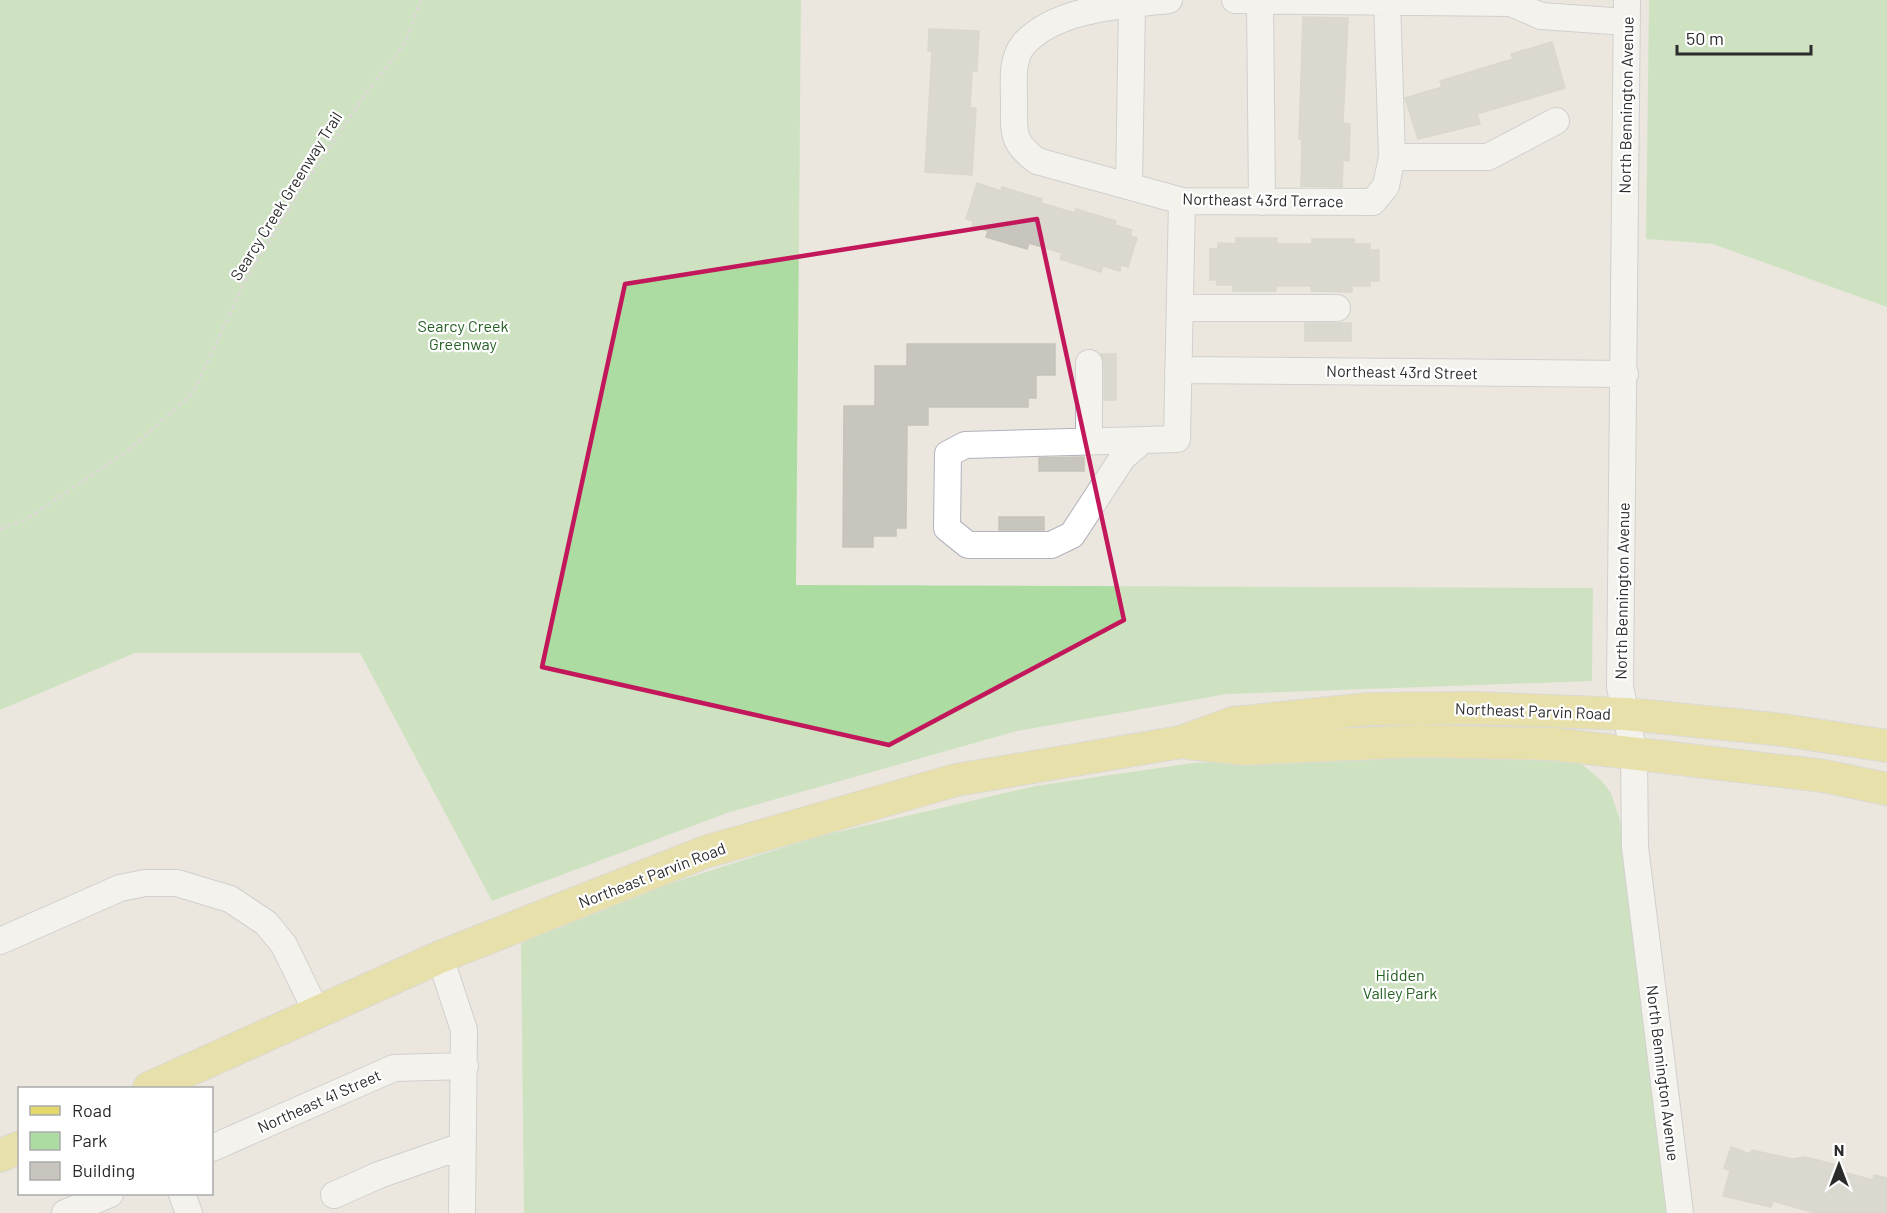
<svg xmlns="http://www.w3.org/2000/svg" width="1887" height="1213" font-family="Barlow,sans-serif">
<style>
.green{fill:#acdca1}
.building{fill:#c7c5bd;stroke:#c6c3b8;stroke-width:1.5}
.lines{fill:none;stroke-linecap:round;stroke-linejoin:round}
.minor-casing{stroke:#b2b2bd;stroke-width:28}
.major-casing{stroke:#c8c8c8;stroke-width:34}
.path{stroke:#c8c8c8;stroke-width:3;stroke-dasharray:4.5 3;stroke-linecap:butt}
.minor{stroke:#fff;stroke-width:26}
.major{stroke:#e2d86c;stroke-width:32}
.marked{fill:none;stroke:#c2185b;stroke-width:4.5;stroke-linejoin:round}
.labels{text-anchor:middle;stroke-width:4.5;stroke-linejoin:round;paint-order:stroke}
.street-label{font-size:16px;fill:#2b2b2b;stroke:#fff}
.park-label{font-size:16px;fill:#256022;stroke:#fff}
</style>
<rect width="100%" height="100%" fill="#ebe7de"/>
<path class="green" d="M0,0h801l-5,585 797,3 -1,93 -365,13 -210,37 -290,82 -235,88 -132,-248h-225l-135,57z
M1649,0h238v307l-174,-63 -67,-5z
M1394,756l155,1 30,5 22,18 10,13 9,28 46,392h-1142l-3,-268 4,-6 100,-41 191,-61 219,-51 158,-23z"/>
<path class="building" d="M1303,17l45,1 -5,105 7,1 -1,37 -6,-1 -1,27 -41,-1 1,-47h-3z
M929,29l50,2 -2,40h-5l-2,37h6l-4,67 -47,-3 7,-121h-4z
M1552,42l13,46 -88,26 3,10 -62,15 -13,-41 37,-11 -2,-6 73,-22 -2,-5z
M977,183l24,8 1,-4 40,12 -1,4 34,10 1,-4 40,12 -1,4 17,5 -2,6 7,2 -9,29 -7,-2 -1,6 -17,-5 -2,6 -41,-13 2,-6 -33,-10 -2,6 -41,-12 2,-6 -16,-5 1,-5 -7,-2z
M1236,238h41v6h35v-5h42v5h16v6h9v31h-9v5h-18v6l-41,-1v-5h-35v5h-43v-6h-16v-5h-7v-31h8v-6l18,1z
M1305,323h46v18h-46z
M907,344h148v31h-19v23h-8v9h-100v18h-21l-1,103h-10v8h-23v11h-30l1,-141h31v-40h32z
M1101,354h15v46h-12v-37z
M1084,457v14h-45v-13z
M999,517h45v13h-45z
M1731,1147l19,7 2,-4 41,9 11,-2 13,3 25,6 1,6 30,8 1,-5 13,3v35h-72l-42,-12 -2,6 -48,-11 7,-25 -6,-3z"/>
<g class="lines">
<g class="minor-casing">
<path id="minor" d="M1169,0c-45,5 -114,8 -146,45 -12,15 -9,39 -9,57 0,30 -3,40 23,59l145,40 191,1 13,-16 6,-29h96l68,-36
M1235,0l276,3 9,-3
M1260,0l2,202
M1627,0l-7,687 14,66 1,94 45,366
M1387,1l5,156
M1511,3l30,13 86,6
M1129,186l3,-182
M1180,308h157
M1089,363v78
M1178,370l447,4
M1143,440l-178,5 -17,9 -1,74 21,17h83l21,-10 51,-78 20,-17 34,-1 5,-238
M0,941l120,-53 25,-5h32l53,16 36,24 18,22 33,68
M440,957l24,73 -2,183
M212,1148l182,-80 71,-2
M182,1194l7,19
M334,1195l45,-20 83,-29
M65,1213l45,-19"/>
</g>
<g class="major-casing">
<path id="major" d="M1188,743l56,6 175,-8 134,3 271,32 63,13
M149,1088l291,-131 265,-105 251,-72 225,-38 52,-19 136,-14 104,-1 153,6 157,16 104,16
M0,1156l20,-9"/>
</g>
<path class="path" d="M0,529l25,-9 104,-70 64,-57 54,-116 57,-92 63,-93 38,-49 16,-43"/>
<use href="#minor" class="minor"/>
<use href="#major" class="major"/>
</g>
<path d="M0 0H1887V1213H0ZM1037,219l87,401 -235,125 -347,-78 83,-383z" fill="#ebe7de" fill-opacity=".55" fill-rule="evenodd"/>
<path class="marked" d="M1037,219l87,401 -235,125 -347,-78 83,-383z"/>
<g class="labels">
<g class="street-label">
<text transform="translate(1626 105) rotate(-89)" y="6">North Bennington Avenue</text>
<text transform="translate(286 196) rotate(-58)" y="6">Searcy Creek Greenway Trail</text>
<text transform="translate(1263 200) rotate(1)" y="6">Northeast 43rd Terrace</text>
<text transform="translate(1402 372) rotate(1)" y="6">Northeast 43rd Street</text>
<text transform="translate(1622 591) rotate(-89)" y="6">North Bennington Avenue</text>
<text transform="translate(1533 711) rotate(2)" y="6">Northeast Parvin Road</text>
<text transform="translate(652 875) rotate(-21)" y="6">Northeast Parvin Road</text>
<text transform="translate(1663 1073) rotate(83)" y="6">North Bennington Avenue</text>
<text transform="translate(319 1101) rotate(-24)" y="6">Northeast 41 Street</text>
</g>
<g class="park-label">
<text x="463" y="332">Searcy Creek<tspan x="463" dy="18">Greenway</tspan></text>
<text x="1400" y="981">Hidden<tspan x="1400" dy="18">Valley Park</tspan></text>
</g>
</g>
<rect x="18" y="1087" width="195" height="108" fill="#ffffff" stroke="#aaaaaa" stroke-width="1.5"/>
<rect x="30" y="1106" width="30" height="9" fill="#e2d86c" stroke="#aaaaaa" stroke-width="1.5"/>
<text x="72" y="1117" font-size="18" fill="#2b2b2b">Road</text>
<rect x="30" y="1132" width="30" height="18" fill="#acdca1" stroke="#aaaaaa" stroke-width="1.5"/>
<text x="72" y="1147" font-size="18" fill="#2b2b2b">Park</text>
<rect x="30" y="1162" width="30" height="18" fill="#c7c5bd" stroke="#aaaaaa" stroke-width="1.5"/>
<text x="72" y="1177" font-size="18" fill="#2b2b2b">Building</text>
<g transform="translate(1839 1165)" stroke="#ffffff" stroke-width="4.5" paint-order="stroke">
<path d="M0-4.5L10 22L0 15L-10 22Z" fill="#2b2b2b"/>
<text y="-9" font-size="16" font-weight="bold" text-anchor="middle" fill="#2b2b2b">N</text>
</g>
<path d="M1677 45v9h134v-9" fill="none" stroke="#2b2b2b" stroke-width="3"/>
<text x="1686" y="45" font-size="18" fill="#2b2b2b" stroke="#ffffff" stroke-width="4.5" paint-order="stroke">50 m</text>
</svg>
